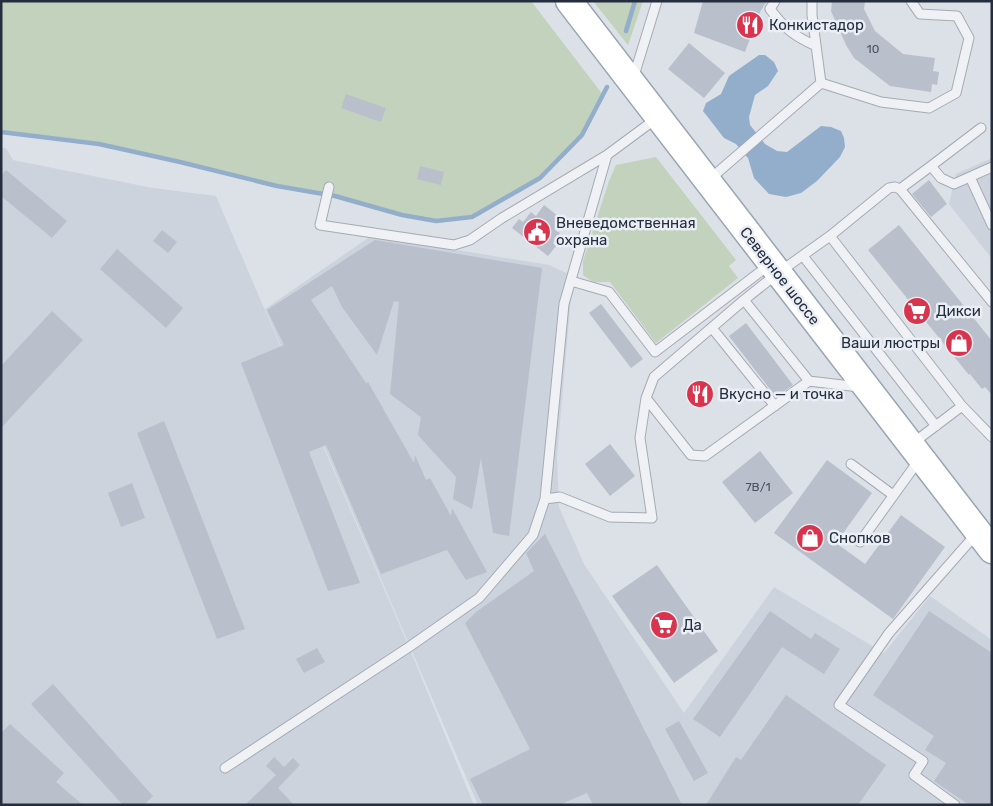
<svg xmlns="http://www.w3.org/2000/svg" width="993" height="806" font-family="Rubik,sans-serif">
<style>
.built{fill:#cdd3dd}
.green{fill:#c2d2bc}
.water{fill:#93aecb}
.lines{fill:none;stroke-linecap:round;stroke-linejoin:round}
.stream{stroke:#93aecb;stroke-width:4.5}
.building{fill:#b9bfcb}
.lane-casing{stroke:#a5abb5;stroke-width:11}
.primary-casing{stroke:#9aa5b4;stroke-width:29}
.lane{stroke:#eff1f5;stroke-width:9}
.primary{stroke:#fff;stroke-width:26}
.labels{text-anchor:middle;stroke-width:5;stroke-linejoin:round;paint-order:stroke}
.number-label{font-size:12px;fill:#495262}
.poi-label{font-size:15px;fill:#242e3f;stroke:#ebeff5;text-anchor:start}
.street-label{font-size:15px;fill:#242e3f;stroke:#ebeff5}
</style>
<rect width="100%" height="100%" fill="#dce0e7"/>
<path class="built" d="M1,148h5l7,12 140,28 63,8 193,451 65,158h-473z
M992,158v101l-43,-55 7,-30z
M371,236l178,29 28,13 -6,20 -14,159 2,50 25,57 100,149 90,-126 110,66 46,-57 62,44v165h-514l-213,-496z"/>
<path class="green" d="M1,1h530l72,94 -21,40 -42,43 -68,39 -36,4 -34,-6 -67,-19 -58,-10 -97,-24 -81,-18 -98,-12z
M593,1h50l-15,44z
M656,157l80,103 -7,6 9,12 -82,65 -46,-61h-17l-10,-7v-14l26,-80 7,-16z"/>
<path class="water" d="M759,55h6l9,7 4,9 -10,15 -13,9 -6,22 1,8 15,19 12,7 10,1 34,-26 10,1 10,4 3,7 1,9 -5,10 -23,24 -16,12 -15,4 -17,-3 -15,-16 -6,-20 -12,-14 -12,-6 -21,-27 3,-8 15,-9 8,-18z"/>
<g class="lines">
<path class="stream" d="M626,31l9,-30
M1,132l98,12 81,18 97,24 58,10 67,19 34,6 36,-4 68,-39 42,-43 25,-48"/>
</g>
<path class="building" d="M703,1h64l-7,11 -15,40 -51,-19z
M832,1h33l-1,8 11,22 28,23 32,4 -2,13 6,1 -2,13 -5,-1 -1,8 -41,-6 -36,-28 -8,-13 -15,-34z
M689,43l36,30 -21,25 -36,-29z
M346,94l40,14 -5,14 -40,-14z
M420,166l24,6 -3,13 -24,-6z
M6,170l61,51 -15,17 -51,-42v-20z
M929,180l18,24 -16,13 -19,-23z
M544,205l19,15 -8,10 5,3 -7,10 3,3 -8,10 -36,-28 7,-9 4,3 8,-10 5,4z
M899,225l93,116v54l-7,-8 -3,2 -12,-15 -1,1 -101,-125z
M162,230l15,12 -9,11 -15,-12z
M375,240l167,28 -33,268 -16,-3 -12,-75 -9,51 -19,-10 3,-22 -38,-42 3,-18 -31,-23 9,-92 -5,-1 -17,54 -35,-48 -10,-21 -21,14 55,83 2,-1 46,81 1,-8 11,25 4,-2 21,38 1,-8 35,64 -21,8 -19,-30 -66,24 -55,-129 -17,7 51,131 -32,8 -87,-228 43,-18 -17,-35z
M117,249l66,59 -17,20 -66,-59z
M601,304l42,55 -12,9 -42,-55z
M52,311l31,29 -82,88v-62z
M746,323l47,62 -17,12 -47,-61z
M164,421l81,208 -28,10 -80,-206z
M610,444l25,32 -25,20 -25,-32z
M760,451l33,42 -38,30 -33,-41z
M827,460l45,33 -36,50 29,21 36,-49 44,32 -52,72 -119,-86z
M132,483l13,35 -24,9 -13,-34z
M545,534l106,209 31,62h-89l-6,-12 -28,12h-76l-13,-26 60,-30 -65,-126 11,-11 58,-41 -8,-18z
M657,565l61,86 -44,32 -62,-87z
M770,611l41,28 4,-6 25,16 -16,25 -42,-27 -62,90 -27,-18z
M929,611l63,42v152h-23l-35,-24 12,-18 -21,-13 9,-14 -61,-41z
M317,648l8,14 -21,11 -8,-14z
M53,684l100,112 -9,9h-21l-92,-101z
M786,695l100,70 -28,40h-152l30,-48 5,3z
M679,721l29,52 -14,8 -29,-52z
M10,724l54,49 -8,9 27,23h-82v-72z
M274,757l10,10 9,-9 7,7 -22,23 16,17h-49l31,-30 -10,-9z"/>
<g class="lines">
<g class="lane-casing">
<path id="lane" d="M775,1l-5,8c15,20 24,27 46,37
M812,1v14l9,68
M633,79l24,-78
M821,83l60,19 48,6 27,-15 13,-55 -12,-22 -37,-2 -9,-13
M931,166l50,-38
M970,177l22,48
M710,179l111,-96
M329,187l-9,38 134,20 16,-5 32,-22 105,-63
M900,189l31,-23 10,12 13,6 38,-17
M830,236l132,170 30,31
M803,256l133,170
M571,281l38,11 46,60 114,-87
M744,300l65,81
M712,328l63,78
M859,387l-50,-6 -104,75 -14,-1 -45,-57 8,-21 90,-77 34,-27 52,-37 59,-48 6,-1 5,2 92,113
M913,443l49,-37
M851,464l42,31
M545,499l15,-2 50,20 42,1 -12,-80 6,-40
M860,542l59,-82
M225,768l184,-121 70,-49 54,-63 12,-36 19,-195 43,-149 50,-37
M955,805l-41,-30 9,-14 -84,-56 50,-72 88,-100"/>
</g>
<g class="primary-casing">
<path id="primary" d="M569,1l423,549"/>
</g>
<use href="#lane" class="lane"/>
<use href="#primary" class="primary"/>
</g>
<defs>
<g id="restaurant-disc" transform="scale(1.4375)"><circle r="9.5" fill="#d9344e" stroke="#ebeff5"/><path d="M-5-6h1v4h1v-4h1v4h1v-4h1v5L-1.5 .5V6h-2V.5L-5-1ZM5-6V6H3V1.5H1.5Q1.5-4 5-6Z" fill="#fff"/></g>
<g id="civic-disc" transform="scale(1.4375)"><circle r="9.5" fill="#d9344e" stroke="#ebeff5"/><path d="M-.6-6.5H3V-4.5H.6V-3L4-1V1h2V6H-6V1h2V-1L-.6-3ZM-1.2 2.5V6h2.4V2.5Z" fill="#fff"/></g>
<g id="supermarket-disc" transform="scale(1.4375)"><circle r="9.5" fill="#d9344e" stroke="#ebeff5"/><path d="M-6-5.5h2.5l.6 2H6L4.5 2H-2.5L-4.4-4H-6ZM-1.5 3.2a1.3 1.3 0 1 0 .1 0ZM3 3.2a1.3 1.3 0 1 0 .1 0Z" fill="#fff"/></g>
<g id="shop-disc" transform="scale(1.4375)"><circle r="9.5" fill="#d9344e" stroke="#ebeff5"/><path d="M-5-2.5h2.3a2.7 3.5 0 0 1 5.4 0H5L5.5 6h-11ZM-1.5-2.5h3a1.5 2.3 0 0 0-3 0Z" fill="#fff"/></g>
</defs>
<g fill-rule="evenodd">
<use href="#restaurant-disc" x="750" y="25"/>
<use href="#civic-disc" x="537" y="232"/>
<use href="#supermarket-disc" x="917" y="311"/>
<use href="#shop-disc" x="959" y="343"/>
<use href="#restaurant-disc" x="700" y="394"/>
<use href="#shop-disc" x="810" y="538"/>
<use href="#supermarket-disc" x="664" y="625"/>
</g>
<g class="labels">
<g class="number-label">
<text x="873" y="53">10</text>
<text x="758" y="491">7В/1</text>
</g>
<g class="poi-label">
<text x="769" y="30">Конкистадор</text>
<text x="556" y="228">Вневедомственная<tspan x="556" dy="17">охрана</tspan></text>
<text x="936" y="316">Дикси</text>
<text x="940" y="348" text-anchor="end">Ваши люстры</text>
<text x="719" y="399">Вкусно — и точка</text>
<text x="829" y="543">Снопков</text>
<text x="683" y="630">Да</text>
</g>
<g class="street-label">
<text transform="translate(780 276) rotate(52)" y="5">Северное шоссе</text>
</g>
</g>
<rect width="993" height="806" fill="none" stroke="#242e3f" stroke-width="5"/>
</svg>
